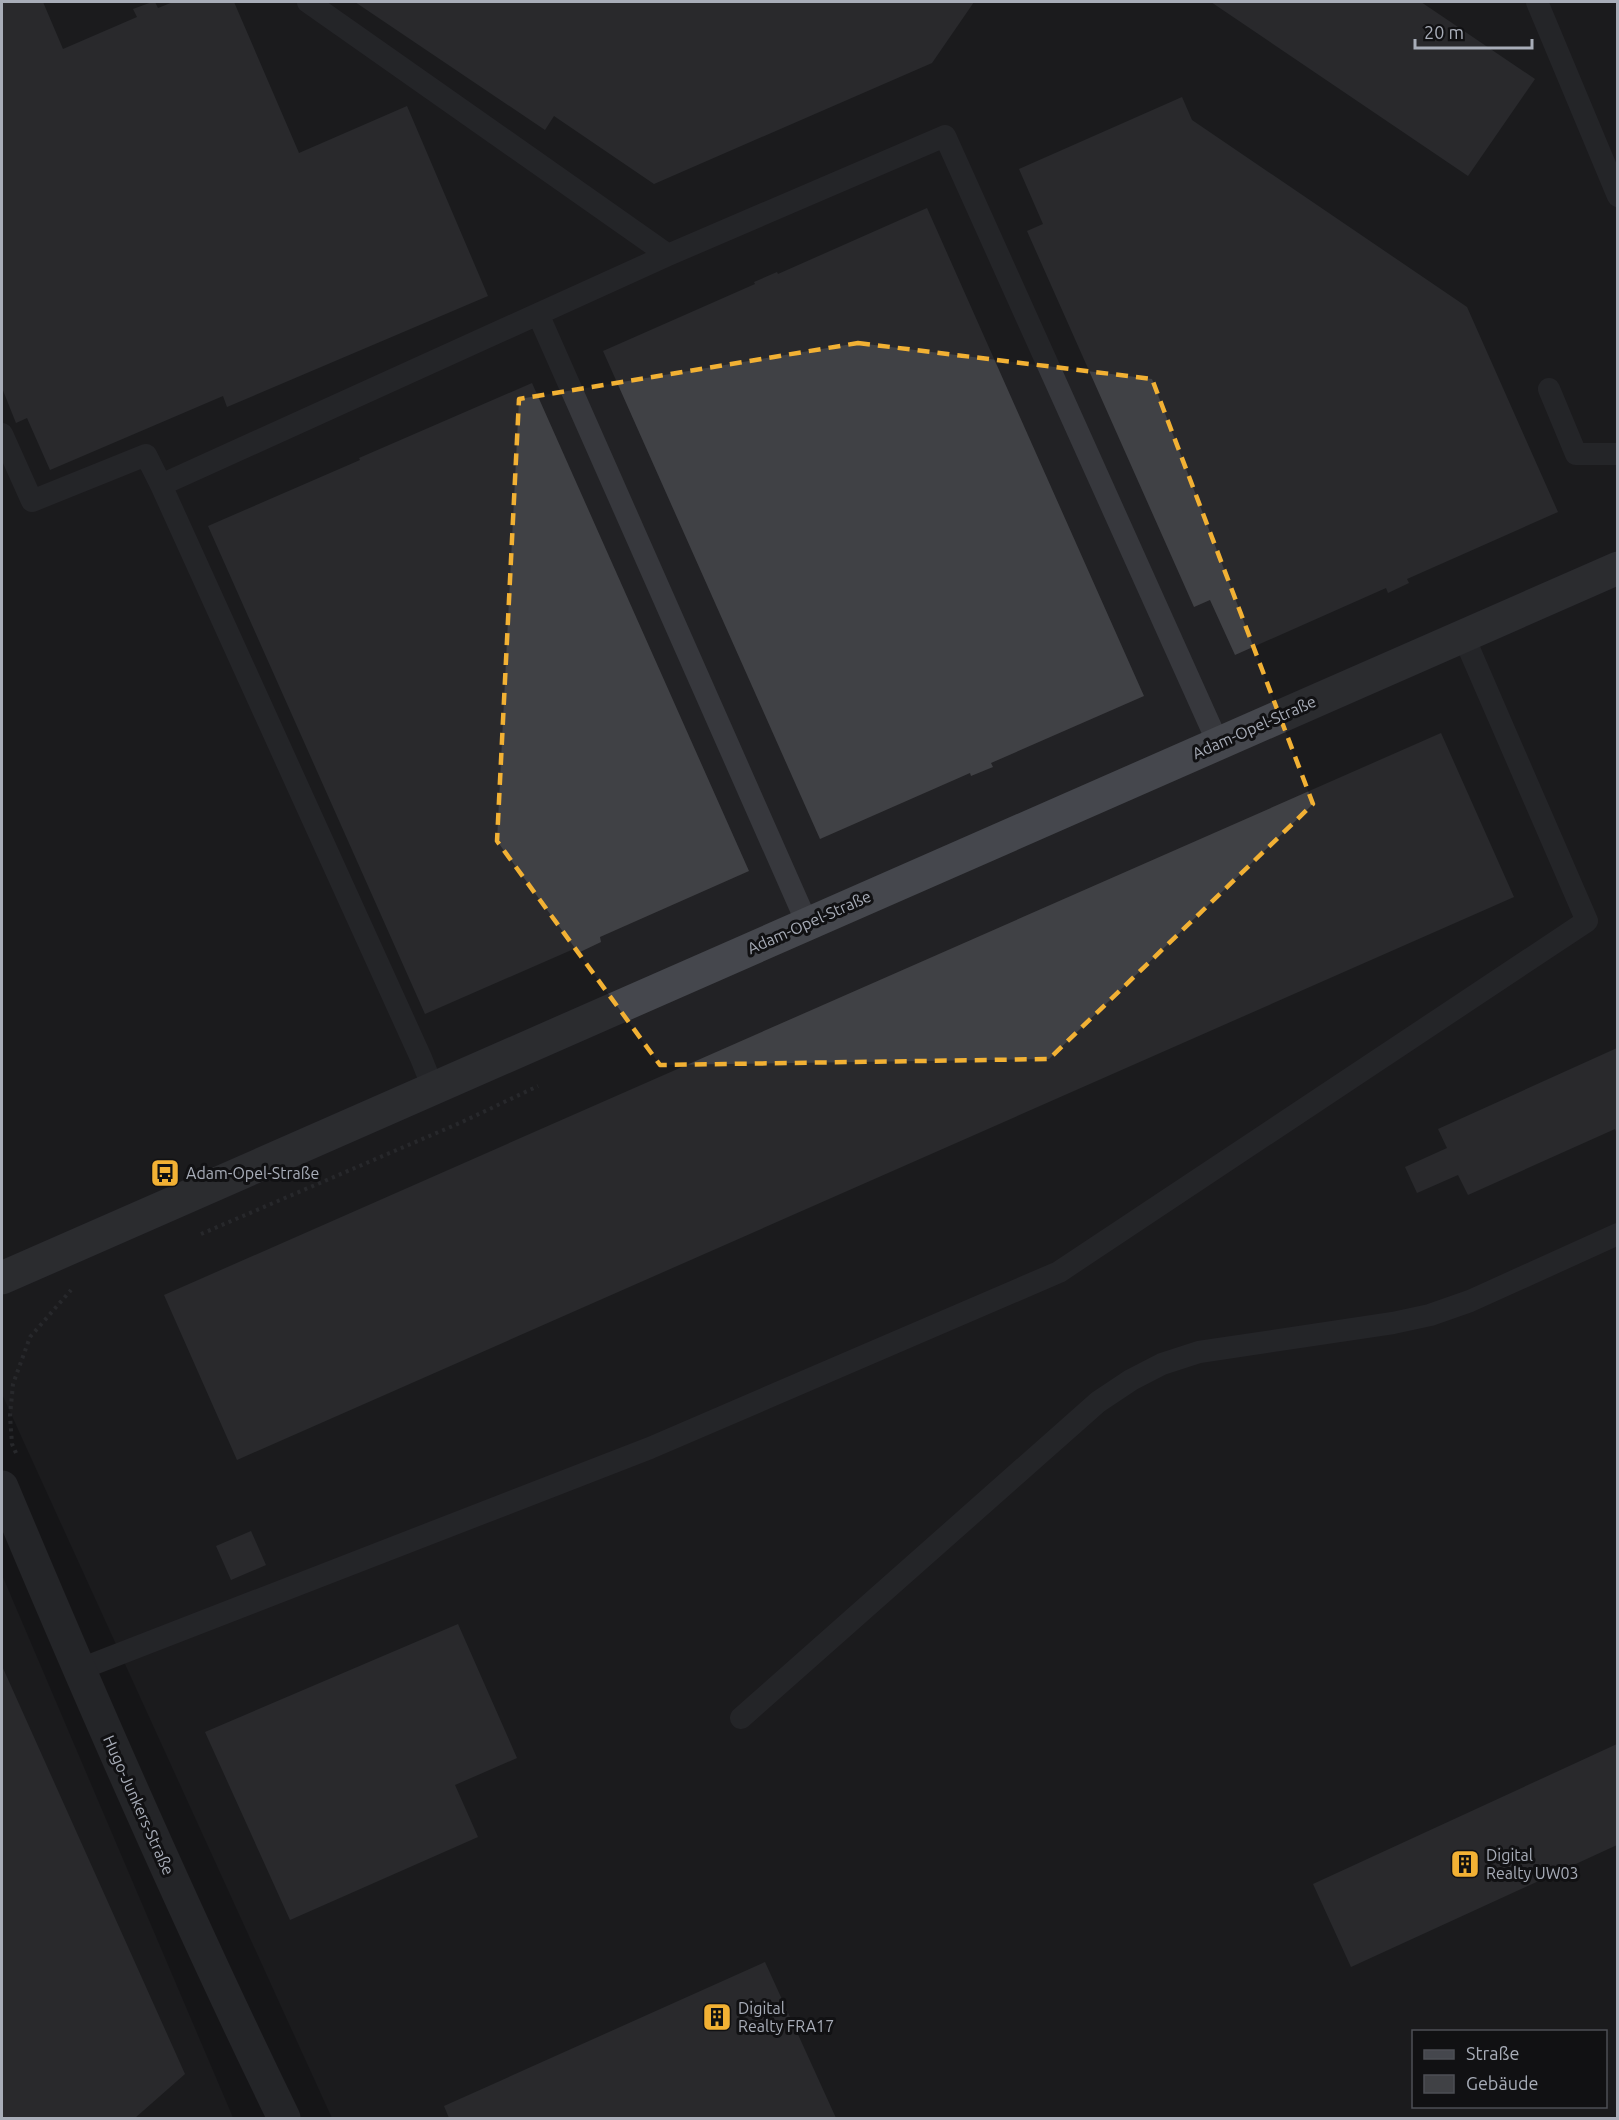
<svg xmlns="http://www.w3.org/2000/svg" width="1619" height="2120" font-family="Ubuntu,sans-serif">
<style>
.built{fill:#222225;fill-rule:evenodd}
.building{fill:#404145}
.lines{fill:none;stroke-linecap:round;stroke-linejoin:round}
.path{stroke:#3d3f44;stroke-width:4;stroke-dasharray:3 4.5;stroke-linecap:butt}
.lane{stroke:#37383d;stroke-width:22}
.street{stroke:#37383d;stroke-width:33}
.secondary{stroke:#45474d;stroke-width:33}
.marked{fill:none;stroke:#f2b134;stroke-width:4.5;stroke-dasharray:12 8;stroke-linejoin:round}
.labels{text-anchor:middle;stroke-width:6;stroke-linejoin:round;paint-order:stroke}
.street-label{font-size:16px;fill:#a8adb8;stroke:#111113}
.poi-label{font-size:16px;fill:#a8adb8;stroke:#111113;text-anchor:start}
</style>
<rect width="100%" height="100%" fill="#161618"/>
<path class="built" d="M2,2h1615v2116h-1285l-330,-724zM1414,2032h192v74h-192z
M2,1575l229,538 2,5h-231z"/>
<path class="building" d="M2,2h41l20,47 74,-32 -4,-8 19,-7h3l3,6 15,-6h61l65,151 108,-47 81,190 -261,111 -4,-11 -173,74 -23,-52 -11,5 -14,-35z
M355,2h619l-42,61 -278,121 -100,-68 -9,14z
M1211,2h210l114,77 -67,97z
M1182,97l10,23 275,187 91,205 -151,67 2,4 -21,10 -2,-5 -151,67 -25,-55 -16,7 -167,-376 16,-7 -24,-55z
M927,208l217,488 -153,67 2,4 -22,9 -1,-3 -150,66 -217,-488 152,-67 -1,-2 23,-10 1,2z
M532,383l217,488 -149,66 1,5 -23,11 -2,-5 -151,66 -217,-488 152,-66 -1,-2z
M1441,733l73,164 -1277,563 -73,-165z
M1617,1048v86l-2,-5 -147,66 -10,-20 -41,18 -12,-26 42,-19 -9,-19z
M251,1531l15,34 -35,15 -15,-34z
M458,1624l59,134 -62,27 23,52 -188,83 -85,-188z
M2,1666l183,408 -50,44h-133z
M1617,1744v101l-266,122 -38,-83z
M765,1962l71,156h-387l-5,-12z"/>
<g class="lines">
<path class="path" d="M201,1234l261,-112 76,-36
M16,1453l-4,-9 -2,-28 3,-32 17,-47 41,-47"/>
<path class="lane" d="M308,2l360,253
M1537,2l81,194
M538,314l269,609
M1549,389l27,65h42
M2,434l30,67 114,-46 15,30 507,-230 277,-119 273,607
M161,485l260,573 12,30
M78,1670l572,-222 409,-176 528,-351 -124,-286
M741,1718l357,-316 33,-22 31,-16 37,-12 194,-29 37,-8 40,-14 148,-67"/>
<path class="street" d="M2,1487c89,213 181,424 282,631"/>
<path class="secondary" d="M2,1278l1616,-710"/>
</g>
<path d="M0 0H1619V2120H0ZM858,343l294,36 161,425 -264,255 -389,6 -163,-224 22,-442z" fill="#161618" fill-opacity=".55" fill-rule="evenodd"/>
<path class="marked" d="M858,343l294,36 161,425 -264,255 -389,6 -163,-224 22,-442z"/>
<defs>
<g id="bus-square" transform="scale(1.5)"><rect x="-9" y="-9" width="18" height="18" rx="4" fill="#f2b134" stroke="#111113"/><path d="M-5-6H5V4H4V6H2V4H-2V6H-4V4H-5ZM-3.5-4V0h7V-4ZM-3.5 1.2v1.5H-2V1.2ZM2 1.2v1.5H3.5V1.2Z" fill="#111"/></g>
<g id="building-square" transform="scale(1.5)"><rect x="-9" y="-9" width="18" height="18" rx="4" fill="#f2b134" stroke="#111113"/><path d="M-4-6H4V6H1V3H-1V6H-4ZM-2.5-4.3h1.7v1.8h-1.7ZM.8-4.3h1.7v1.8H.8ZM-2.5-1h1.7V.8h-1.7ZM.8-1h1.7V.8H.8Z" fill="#111"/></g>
</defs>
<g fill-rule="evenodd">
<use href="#bus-square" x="165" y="1173"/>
<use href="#building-square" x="1465" y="1864"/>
<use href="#building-square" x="717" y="2017"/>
</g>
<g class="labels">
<g class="street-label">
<text transform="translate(1254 727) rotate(-24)" y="6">Adam-Opel-Straße</text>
<text transform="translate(809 922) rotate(-24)" y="6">Adam-Opel-Straße</text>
<text transform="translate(139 1805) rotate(66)" y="6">Hugo-Junkers-Straße</text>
</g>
<g class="poi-label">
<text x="186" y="1179">Adam-Opel-Straße</text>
<text x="1486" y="1861">Digital<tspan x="1486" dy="18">Realty UW03</tspan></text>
<text x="738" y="2014">Digital<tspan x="738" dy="18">Realty FRA17</tspan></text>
</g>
</g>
<rect width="1619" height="2120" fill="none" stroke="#a8adb8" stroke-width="6"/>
<rect x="1412" y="2030" width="195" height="78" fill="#111113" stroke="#4d4f55" stroke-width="1.5"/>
<rect x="1424" y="2050" width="30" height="9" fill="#45474d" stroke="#4d4f55" stroke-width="1.5"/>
<text x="1466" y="2060" font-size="18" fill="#a8adb8">Straße</text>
<rect x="1424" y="2075" width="30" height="18" fill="#404145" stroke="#4d4f55" stroke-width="1.5"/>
<text x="1466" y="2090" font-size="18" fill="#a8adb8">Gebäude</text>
<path d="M1415 39v9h117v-9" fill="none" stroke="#a8adb8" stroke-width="3"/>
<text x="1424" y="39" font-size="18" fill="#a8adb8" stroke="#111113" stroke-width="4.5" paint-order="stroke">20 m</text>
</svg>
